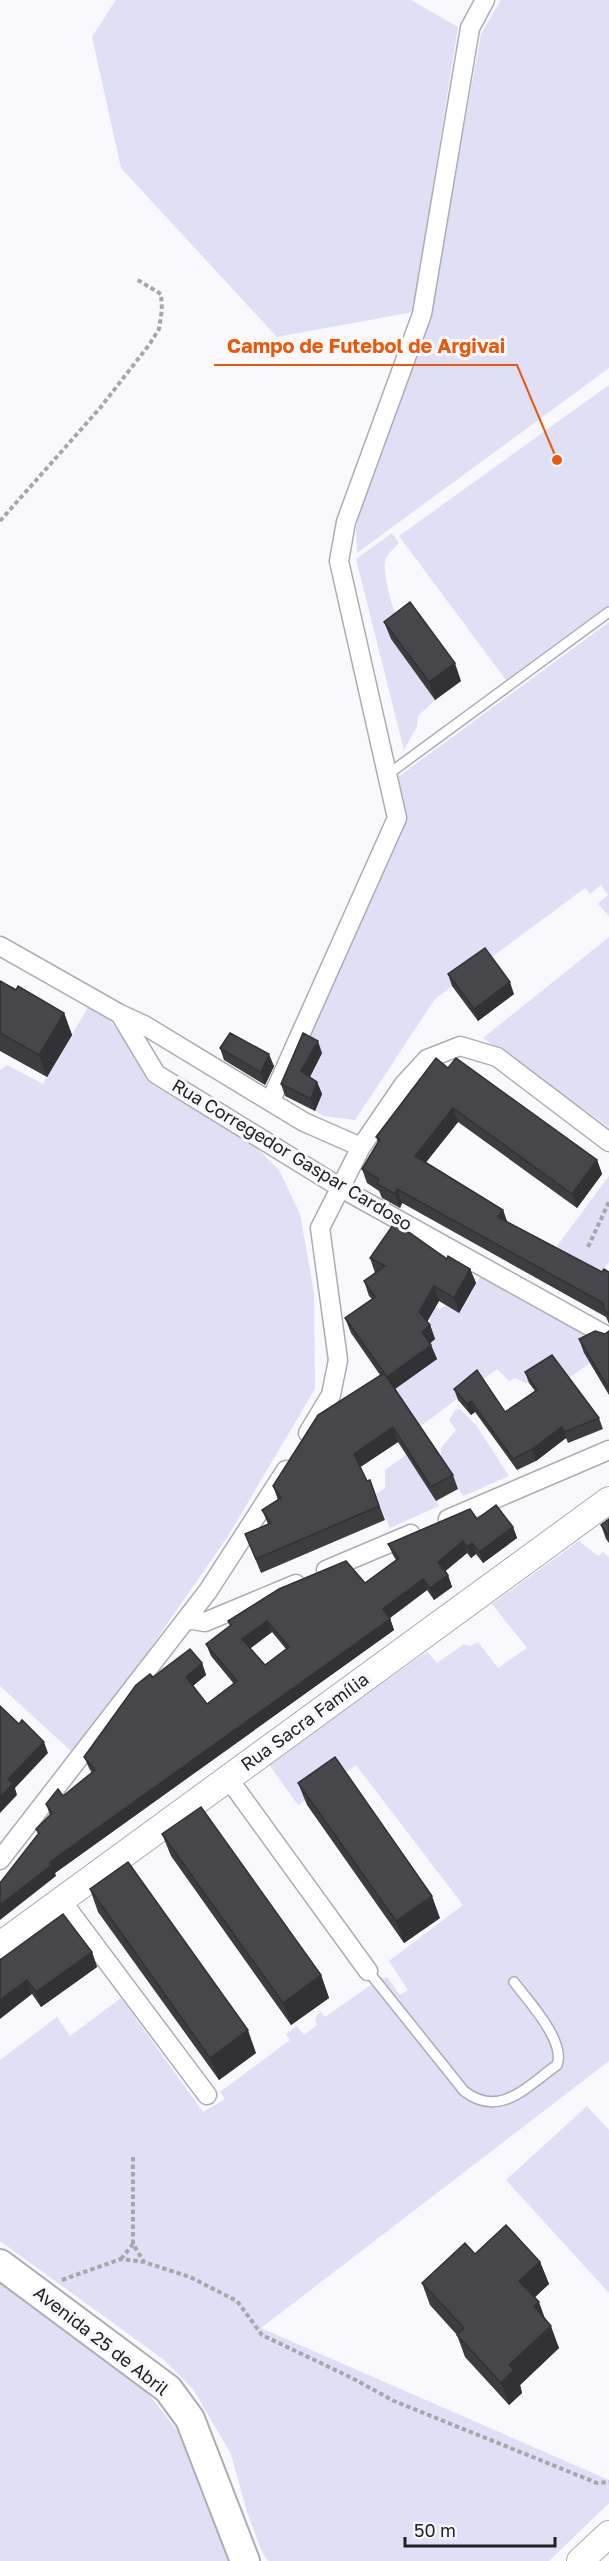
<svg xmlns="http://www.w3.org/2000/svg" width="609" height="2561" font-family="'Golos Text',sans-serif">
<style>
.green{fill:#dfdff6}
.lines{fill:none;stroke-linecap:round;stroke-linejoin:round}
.lane-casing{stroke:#acadb1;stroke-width:12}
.street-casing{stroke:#acadb1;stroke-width:21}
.secondary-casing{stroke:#acadb1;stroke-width:28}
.primary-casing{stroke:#acadb1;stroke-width:32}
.path{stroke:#a7a7ab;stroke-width:4;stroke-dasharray:4.5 3;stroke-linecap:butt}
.lane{stroke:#fff;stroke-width:9}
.street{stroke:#fff;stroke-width:18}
.secondary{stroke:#fff;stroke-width:26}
.primary{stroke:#fff;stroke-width:28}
.wall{fill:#3d3d40;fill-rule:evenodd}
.shaded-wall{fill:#323234}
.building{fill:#47474b;stroke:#323234;stroke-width:1.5;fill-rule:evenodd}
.labels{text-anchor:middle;stroke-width:6;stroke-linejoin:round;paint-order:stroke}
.street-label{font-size:18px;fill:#222224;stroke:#f8f8fd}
.leader{fill:none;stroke:#e8590c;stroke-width:2}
.callout-dot{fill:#e8590c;stroke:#f8f8fd;stroke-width:2}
.callout-label{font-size:20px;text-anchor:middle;font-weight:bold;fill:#e8590c;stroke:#f8f8fd;stroke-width:6;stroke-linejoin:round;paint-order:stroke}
</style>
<rect width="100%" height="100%" fill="#f8f8fd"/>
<path class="green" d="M116,0h295l47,27 -45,285 -136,25 -156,-169 -29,-131z
M501,0h108v368l-252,185 -1,-23 3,-18 71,-198 51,-280z
M609,385v220l-103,75 -107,-144z
M392,533l7,10c-4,5 -10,9 -13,15 -5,13 6,49 12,62l-7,19 44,61 -17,16 -1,10 -13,24 -48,-191z
M609,622v294l-11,-12 10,-9 -7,-10 -11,9 -5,-6 -150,111 -80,121 -31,-4 -9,-5 7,-17 -16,-10 -1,-40 100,-226 -7,-41z
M609,937v190l-126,-89z
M88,1007l17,8 18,22 26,46 104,61 26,26 21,44 14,78 1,97 -87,147 -95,137 -62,78 -71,-65v-616l7,-5 36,19z
M609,1176v86l-9,12 -46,-24z
M480,1277l129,70 -25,7 6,9 -24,17 -40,3 -11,-5 -6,3 -12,-12 -79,59 -26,-37 44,-32c-13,-19 -12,-32 0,-52l4,2 6,-4 13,7z
M460,1409l16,16 33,51 -46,20 -25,-37 3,-3v-8l15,-18 -7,-10 6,-10z
M406,1455l25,36 8,15 -49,22 -15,-34 10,-6v-18z
M579,1541l19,15 5,-4 6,5v504l-348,267 348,152v23l-60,58h-281l-6,-9 -15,-40 -16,-58 -38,-65 -30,-30 -163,-118v-181l57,-43 13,19 51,-38 82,114 22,-13 -5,-7 70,-52 -4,-6 11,-8 7,9 13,-10 -2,-6 5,-8 5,6 57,-40 2,2 3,-2 13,18 8,-5 -19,-29 74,-56 -107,-140 -58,40 -30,-42 159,-111 10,11 27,-19 6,2 8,-4 20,26 29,-20 -35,-44z
M587,2106l22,24v163l-103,-113z
M0,2279l98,69 52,48 27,34 51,131h-228z"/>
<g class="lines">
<g class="lane-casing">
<path id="lane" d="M387,775l222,-163
M368,1971l96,120c36,28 63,-5 93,-26 9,-24 -29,-64 -43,-83"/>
</g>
<g class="street-casing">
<path id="street" d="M0,946l120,68 36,60 185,114 268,149
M120,1014l24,11 160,97 57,25
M271,1100l126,-282 -58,-257 7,-39 76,-208 48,-286 15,-28
M308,1433l23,-38 7,-35 -18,-132 41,-81 43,-63 23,-25 33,-13 37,11 112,85
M448,1519l161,-69
M326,1570l85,-36
M186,1619l19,3 91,-38
M228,1778l140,193
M0,1860l208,-269 78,-121
M61,1900l146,195"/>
</g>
<g class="secondary-casing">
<path id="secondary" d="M0,1945l609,-445
M580,2561l29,-27"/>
</g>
<g class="primary-casing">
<path id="primary" d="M0,2264l168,125 22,30 55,142"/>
</g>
<path class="path" d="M0,521l100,-113 49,-63 10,-16 3,-20 -1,-15 -25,-15
M588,1247l21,-45
M133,2157v87l11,18
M121,2259l12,-15
M62,2280l59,-21 23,3 46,15 47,24 25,34 90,43 42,23 203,82 12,-1"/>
<use href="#lane" class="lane"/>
<use href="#street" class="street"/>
<use href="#secondary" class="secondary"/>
<use href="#primary" class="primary"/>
</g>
<path class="wall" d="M384,622l77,59 -26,19 -44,-61z
M448,974l66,20 -36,27 -26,-35z
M0,981l64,32 8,22 -25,42 -47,-26z
M220,1048l54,18 -9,19 -41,-25z
M322,1053l-12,24 7,5 5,12 -7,17 -30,-15 -4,-12z
M448,1068l149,92 5,14 -25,34 -119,-86 -32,40 77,48 4,12 95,50h7v52l-3,-7 -204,-114 -2,5 -18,-10 -3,-7 -12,-8 -5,-14 16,-27 -2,-5z
M370,1258l77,1 23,10 6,14 -17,30 -20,-12 -12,21 3,3 5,14 -5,4 7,16 -42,30 58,86 5,14 -22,12 -38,-59 -38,25 7,14 3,-1 15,40 -124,53 -16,-39 23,-10 -6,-14 16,-10 -5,-14 107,-111 -29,-42 -6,-15 27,-19 -3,-3 -5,-15 11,-8z
M609,1331v64l-25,-42 -5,-14 26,-5z
M525,1372l74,46 4,11 -35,14 -2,-5 -30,23 -19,9 -42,-58 -4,3 -13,-15 -4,-11 51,23 30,-21 -6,-8z
M477,1519l36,8 4,11 -34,25 -7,-9 -5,4 -4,-5 -22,18 3,4 4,12 -18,13 -7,-10 -37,28 4,12 -339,243 1,3 -20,-47 14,-14 -4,-11 17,-8 29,-23 -3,-5 -5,-11 69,-80 49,-14 4,12 -13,11 14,18 27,-20 -23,-28 -5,-12 24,-18 -2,-5 137,-38 31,-23 -3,-5 -5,-11zM272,1632l14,17 -21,16 -15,-17z
M609,1519v24l-3,-4 -5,-14z
M298,1783l142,135 -36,25 -97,-138z
M162,1834l159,141 8,23 -38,27 -120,-169z
M90,1889l166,164 -37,27 -121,-168z
M92,1952l5,15 -56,40 -9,-13 -32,-34z
M540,2262l9,22 -15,13 25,51 -39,37 2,8 -13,12 -44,-48 -8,-22 -27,-30 -8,-22z"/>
<path class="shaded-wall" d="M455,663l6,18 -26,19 -6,-18z
M510,982l4,12 -36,27 -4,-12z
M64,1013l8,22 -25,42 -8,-22z
M318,1041l4,12 -16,31 -5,-13z
M269,1054l5,12 -9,19 -4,-12z
M317,1082l5,12 -7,17 -4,-12z
M453,1108l5,14 -38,48 -5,-14z
M597,1160l5,14 -25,34 -5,-14z
M397,1189l5,14 -2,5 -5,-14z
M503,1210l5,14 -10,-7z
M470,1269l6,14 -17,30 -5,-15z
M434,1286l5,15 -15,26 -5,-15z
M430,1325l5,14 -8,7 -5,-14z
M431,1345l6,14 -45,32 -5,-14z
M471,1401l4,11 -4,3 -4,-11z
M393,1427l5,15 -39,26 -5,-14z
M562,1427l4,11 -30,23 -4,-12z
M513,1527l4,11 -34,25 -4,-11z
M463,1541l4,12 -25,21 -4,-12z
M472,1543l4,11 -5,4 -4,-11z
M448,1575l4,12 -18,13 -4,-12z
M423,1579l4,11 -40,30 -4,-11z
M390,1619l4,11 -339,243 1,3 -56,44v-15l50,-43z
M267,1621l5,11 -25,19 -5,-12z
M202,1663l4,12 -16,13 -4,-11z
M44,1742l4,11 -33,35 2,7 -17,18v-16l8,-18z
M432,1896l8,22 -36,25 -8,-22z
M92,1952l5,15 -56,40 -5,-15z
M321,1975l8,23 -38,27 -8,-22z
M27,1980l5,14 -32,25v-19z
M248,2030l8,23 -37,27 -9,-22z
M540,2262l9,22 -21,20 -9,-23z
M539,2302l8,22 -13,-18z
M551,2326l8,22 -39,37 2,8 -13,12 -8,-22 8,-18z"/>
<path class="building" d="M410,602l45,61 -26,19 -45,-60z
M485,948l25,34 -36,27 -26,-35z
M0,981l16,9 2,-4 46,27 -25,42 -39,-22z
M230,1033l39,21 -8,19 -41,-25z
M303,1033l15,8 -17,30 16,11 -6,17 -30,-15z
M436,1058l12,10 8,-10 141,102 -25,34 -119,-86 -38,48 88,54 -5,7 104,55 2,-3 5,3v42l-5,-4 -1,-7 -206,-114 -2,5 -18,-10 2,-5 -17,-10 18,-30 -4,-2z
M393,1225l17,8 37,26 1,-3 22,13 -16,29 -20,-12 -15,26 11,13 -8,7 9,13 -44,32 -42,-59 30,-21 -11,-16 21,-15 -15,-8z
M595,1331l10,3 4,-3v58l-30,-50z
M552,1355l47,63 -35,14 -2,-5 -30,22 -19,10 -42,-58 -4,3 -13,-15 23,-19 28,42 32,-22 -12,-18z
M384,1373l69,102 -22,12 -38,-60 -39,27 13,27 3,-1 9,26 -123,53 -11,-25 26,-11 -9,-13 19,-12 -8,-12 45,-71z
M496,1505l17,22 -34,25 -7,-9 -5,4 -4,-6 -25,21 10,13 -18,13 -7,-9 -40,30 7,10 -340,243 2,3 -52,40v-22l39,-50 -3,-4 16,-16 -6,-9 12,-15 5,7 32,-26 -11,-13 52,-72 14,-11 3,3 37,-28 12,14 -16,14 21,27 30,-23 -31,-37 25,-19 -3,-4 51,-32 67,-28 19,22 34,-25 -11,-14 82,-35 7,10zM267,1621l22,26 -24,18 -23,-26z
M609,1519v17l-8,-11z
M0,1706l19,18 3,-4 22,22 -36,37 5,5 -13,13z
M335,1757l97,139 -36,25 -98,-138z
M201,1807l120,168 -38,28 -121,-169z
M128,1862l120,168 -38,28 -120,-169z
M63,1914l29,38 -56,40 -9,-12 -27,20v-40z
M506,2225l34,37 -21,19 20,21 -5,4 17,20 -42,39 5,5 -13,13 -44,-48 7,-7 -42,-45 43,-40 10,11z"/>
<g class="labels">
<g class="street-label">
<text transform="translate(292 1155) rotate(31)" y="6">Rua Corregedor Gaspar Cardoso</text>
<text transform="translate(305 1722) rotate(-36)" y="6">Rua Sacra Família</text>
<text transform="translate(101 2341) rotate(38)" y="6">Avenida 25 de Abril</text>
</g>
</g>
<path class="leader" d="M557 460L517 365H214"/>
<circle class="callout-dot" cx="557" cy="460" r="6"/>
<g class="callout-label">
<text x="366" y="353">Campo de Futebol de Argivai</text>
</g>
<path d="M405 2537v9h150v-9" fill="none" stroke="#222224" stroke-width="3"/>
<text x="414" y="2537" font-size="18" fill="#222224" stroke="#f8f8fd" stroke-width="4.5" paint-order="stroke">50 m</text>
</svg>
